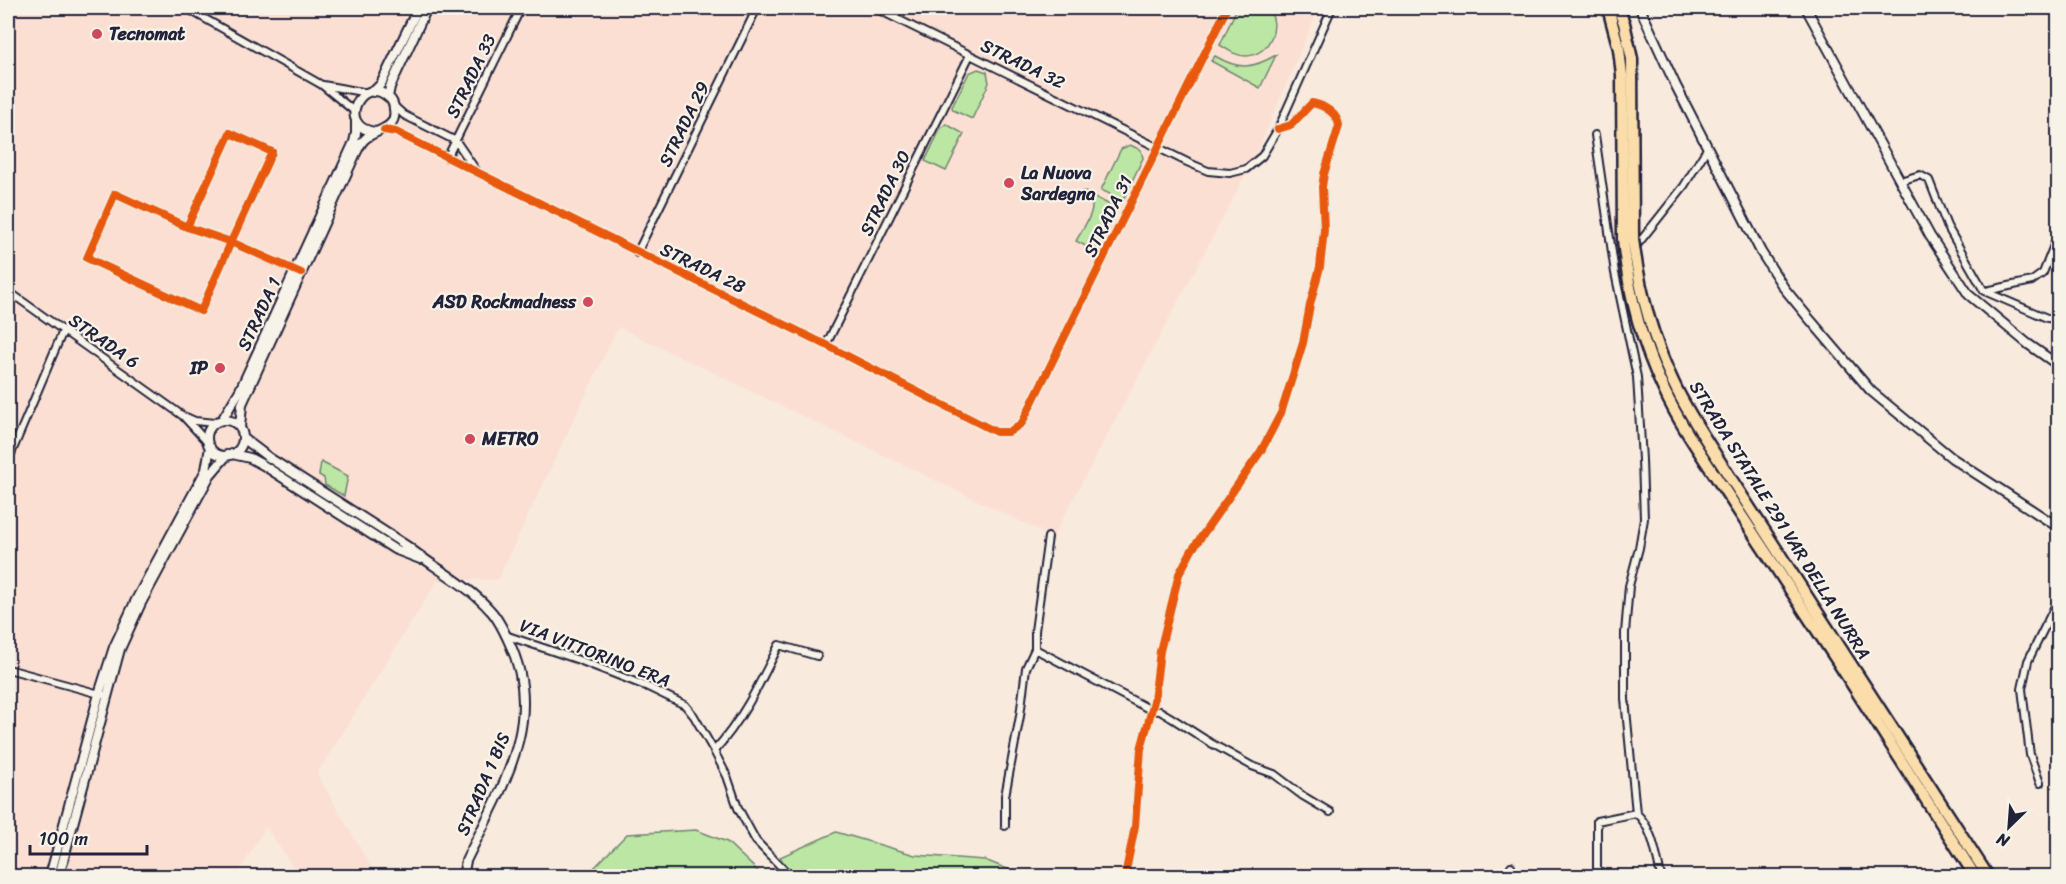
<svg xmlns="http://www.w3.org/2000/svg" width="2066" height="884" font-family="Sriracha,sans-serif">
<style>
.built{fill:#fbdfd3}
.green{fill:#bce6a3;stroke:#6f846f;stroke-width:1.5}
.lines{fill:none;stroke-linecap:round;stroke-linejoin:round}
.minor-casing{stroke:#22223b;stroke-width:10}
.tertiary-casing{stroke:#22223b;stroke-width:12}
.trunk-casing{stroke:#22223b;stroke-width:15}
.minor{stroke:#f7f3e8;stroke-width:6}
.tertiary{stroke:#f7f3e8;stroke-width:8}
.trunk{stroke:#fbddab;stroke-width:10}
.trunk-bridge-casing{stroke:#22223b;stroke-width:15;stroke-linecap:butt}
.trunk-bridge{stroke:#fbddab;stroke-width:10}
.cycleway-casing{stroke:#f7f3e8;stroke-width:11}
.cycleway{stroke:#e8590c;stroke-width:8}
.poi-dot{fill:#d1495b;stroke:#f7f3e8;stroke-width:2}
.labels{text-anchor:middle;stroke-width:4.5;stroke-linejoin:round;paint-order:stroke}
.poi-label{font-size:18px;font-weight:bold;fill:#22223b;stroke:#f7f3e8;text-anchor:start}
.street-label{font-size:18px;fill:#22223b;stroke:#f7f3e8}
</style>
<rect width="100%" height="100%" fill="#f9eade"/>
<filter id="ink" filterUnits="userSpaceOnUse"><feTurbulence type="fractalNoise" baseFrequency=".0167" numOctaves="2"/><feDisplacementMap in="SourceGraphic" scale="12" xChannelSelector="R" yChannelSelector="G"/><feConvolveMatrix kernelMatrix="1 2 1 2 8 2 1 2 1" color-interpolation-filters="sRGB"/></filter>
<g filter="url(#ink)">
<path class="built" d="M8,8h1311l-65,151 -201,378 -435,-210 -120,252 -61,2 -120,193 57,98 -8,4h-67l-33,-49 -30,49h-228z"/>
<path class="green" d="M1237,8h30c16,16 2,48 -21,48 -10,0 -18,-6 -26,-11z
M1276,55l-16,33 -49,-27 4,-5c24,14 37,13 61,-1z
M978,69l9,3 2,11 -17,36 -19,-9 -1,-3 17,-34z
M946,124l18,10 -18,37 -21,-10 16,-33z
M1130,145l11,5 2,8 -20,42 -22,-10 20,-41z
M1083,191l33,17 -21,43 -19,-10c7,-13 23,-33 13,-46l-9,-2z
M321,462l27,14 -4,20 -19,-11 -1,-7 -5,-3z
M696,830l31,12 36,34h-172v-5l36,-37z
M836,832l79,23 70,5 40,16h-233l-12,-19z"/>
<g class="lines">
<g class="minor-casing">
<path id="minor" d="M186,8l136,77 32,26
M875,8l312,154 21,9 22,2 16,-4 16,-13 16,-27 54,-121
M323,85l45,8
M394,106l10,9 52,26 22,32
M384,130l12,2 430,213 170,87h13l13,-9 205,-415
M1595,135l20,138 22,104 5,83 2,59 -5,29 -10,38 -4,47v66l11,114
M447,158l74,-150
M1900,181l20,-6 9,5 18,46 37,65 63,27 11,1
M187,227l43,-94 42,19 -41,90 -44,-15 -72,-33 -28,64 114,53 30,-69 67,30
M1634,249l50,-63 24,-39
M637,253l120,-245
M8,291l175,125 25,27
M1986,291l46,-10 11,-8 15,-38
M826,345l144,-290
M186,417l9,4 20,2
M8,461l55,-130
M505,635l74,25 69,27 37,18 9,11 20,35 13,25 11,32 18,33 34,35
M1035,649l116,61 9,1 10,6 39,25 43,24 22,8 29,22 27,16
M8,669l99,27
M714,751c28,-30 47,-70 65,-106l38,11
M2040,783l-10,-28 -8,-66 6,-28 30,-61
M1636,813c17,15 20,42 25,63
M1005,826v-30l15,-80 6,-48 9,-19v-18l13,-94
M1511,866v10
M1125,876l10,-50 6,-77 13,-48 6,-50 19,-77 13,-24 69,-99 20,-38 22,-70 7,-38 10,-38 4,-37 -2,-43 2,-13 15,-48c-1,-12 -15,-21 -27,-23l-21,22 -13,4
M1597,876v-55l39,-8"/>
</g>
<g class="tertiary-casing">
<path id="tertiary" d="M1640,8l35,76 86,168 23,36 23,28 64,75 81,67 106,69
M1806,8l124,228 39,59 59,49 30,21
M373,92l8,-8 37,-76
M388,97l2,-10 37,-79
M222,420l18,-30 114,-248 2,-9v-12
M207 438a18 18 0 1 1 36 0a18 18 0 1 1-36 0Z
M240,428l2,-24 113,-249c3,-5 5,-12 10,-16 10,-10 33,-9 29,-30 0,-5 -2,-9 -6,-12 -26,-24 -54,31 -12,35
M243,438l25,19 139,89c27,22 60,38 83,64 8,8 14,21 19,32 38,79 -9,148 -43,219l-3,15
M232,454l18,4 13,7 131,84 26,10
M50,876l49,-182 15,-47 22,-47 70,-130 4,-23
M59,876l61,-227 21,-46 69,-128 17,-20"/>
</g>
<g class="trunk-casing">
<path id="trunk" d="M1608,8l11,41 3,26 1,164
M1618,8l6,15 8,36 1,180
M1733,482l255,394
M1724,489l112,170 139,217"/>
</g>
<use href="#minor" class="minor"/>
<use href="#tertiary" class="tertiary"/>
<use href="#trunk" class="trunk"/>
<g class="trunk-bridge-casing">
<path id="trunk-bridge" d="M1623,239c5,53 18,103 41,151 16,35 39,67 60,99
M1633,239c6,50 19,99 41,145 16,34 39,66 59,98"/>
</g>
<use href="#trunk-bridge" class="trunk-bridge"/>
<g class="cycleway-casing">
<path id="cycleway" d="M384,130l12,2 430,213 170,87h13l13,-9 205,-415
M187,227l43,-94 42,19 -41,90 -44,-15 -72,-33 -28,64 114,53 30,-69 70,31
M1125,876l10,-50 6,-77 13,-48 6,-50 19,-77 13,-24 69,-99 20,-38 22,-70 7,-38 10,-38 4,-37 -2,-43 2,-13 15,-48c-1,-12 -15,-21 -27,-23l-21,22 -13,4"/>
</g>
<use href="#cycleway" class="cycleway"/>
</g>
</g>
<g class="poi-dot">
<circle cx="97" cy="34" r="6"/>
<circle cx="1009" cy="183" r="6"/>
<circle cx="588" cy="302" r="6"/>
<circle cx="220" cy="368" r="6"/>
<circle cx="470" cy="439" r="6"/>
</g>
<g class="labels">
<g class="poi-label">
<text x="109" y="40">Tecnomat</text>
<text x="1021" y="179">La Nuova<tspan x="1021" dy="21">Sardegna</tspan></text>
<text x="576" y="308" text-anchor="end">ASD Rockmadness</text>
<text x="208" y="374" text-anchor="end">IP</text>
<text x="482" y="445">METRO</text>
</g>
<g class="street-label">
<text transform="translate(1023 64) rotate(26)" y="6">STRADA 32</text>
<text transform="translate(471 76) rotate(-64)" y="6">STRADA 33</text>
<text transform="translate(684 124) rotate(-64)" y="6">STRADA 29</text>
<text transform="translate(885 193) rotate(-64)" y="6">STRADA 30</text>
<text transform="translate(1108 216) rotate(-64)" y="6">STRADA 31</text>
<text transform="translate(703 268) rotate(26)" y="6">STRADA 28</text>
<text transform="translate(259 314) rotate(-65)" y="6">STRADA 1</text>
<text transform="translate(104 341) rotate(35)" y="6">STRADA 6</text>
<text transform="translate(1780 520) rotate(58)" y="6">STRADA STATALE 291 VAR DELLA NURRA</text>
<text transform="translate(595 653) rotate(21)" y="6">VIA VITTORINO ERA</text>
<text transform="translate(483 784) rotate(-67)" y="6">STRADA 1 BIS</text>
</g>
</g>
<rect width="2066" height="884" fill="none" stroke="#f7f3e8" stroke-width="30"/>
<rect x="15" y="15" width="2036" height="854" fill="none" stroke="#22223b" stroke-width="2" filter="url(#ink)"/>
<g transform="translate(2009 827) rotate(205)" stroke="#f7f3e8" stroke-width="4.5" paint-order="stroke">
<path d="M0-4.5L10 22L0 15L-10 22Z" fill="#22223b"/>
<text y="-9" font-size="16" font-weight="bold" text-anchor="middle" fill="#22223b">N</text>
</g>
<path d="M30 845v9h117v-9" fill="none" stroke="#22223b" stroke-width="3"/>
<text x="39" y="845" font-size="18" fill="#22223b" stroke="#f7f3e8" stroke-width="4.5" paint-order="stroke">100 m</text>
</svg>
